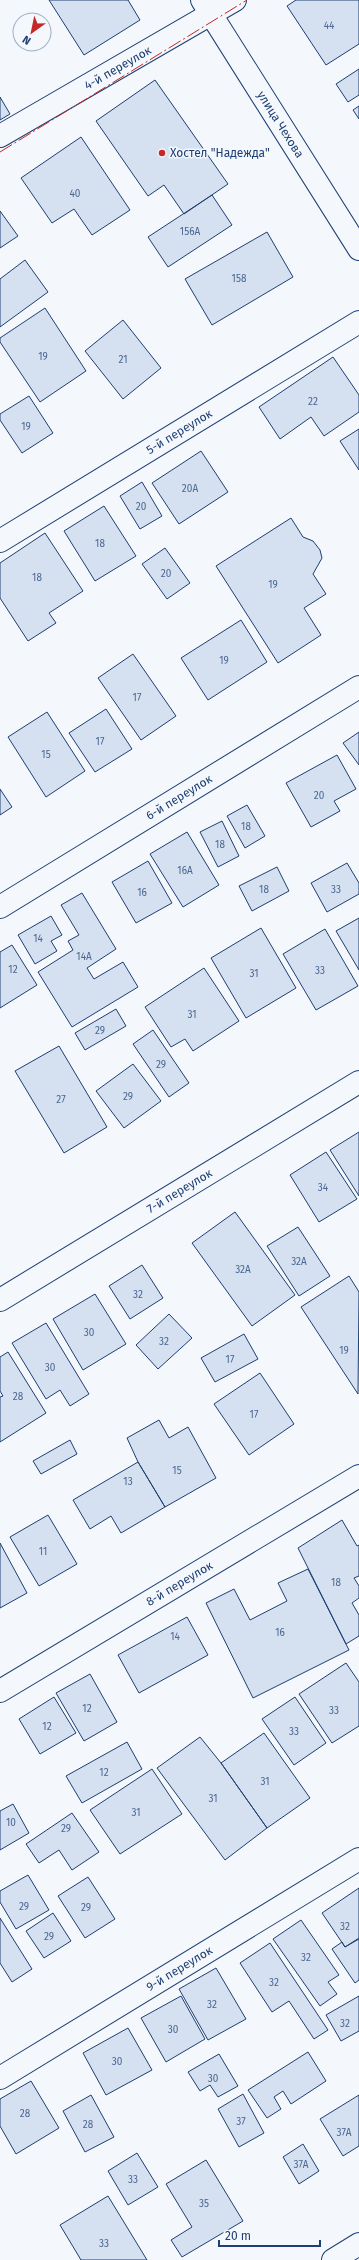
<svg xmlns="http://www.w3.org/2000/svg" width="359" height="2260" font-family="'Fira Sans',sans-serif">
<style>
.building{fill:#d5e0f0;stroke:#1d3f73}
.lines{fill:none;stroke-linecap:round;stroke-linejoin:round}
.minor-casing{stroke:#1d3f73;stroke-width:24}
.major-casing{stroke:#1d3f73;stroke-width:24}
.minor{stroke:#f4f7fb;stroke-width:22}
.major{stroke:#f4f7fb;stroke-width:22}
.power{stroke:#c62828;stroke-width:1;stroke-dasharray:14 3 2 3;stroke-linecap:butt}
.poi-dot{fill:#c62828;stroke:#f4f7fb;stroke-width:1.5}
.labels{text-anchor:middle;stroke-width:3;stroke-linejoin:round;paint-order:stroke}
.number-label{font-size:10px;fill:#4b6792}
.street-label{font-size:12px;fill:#1d3f73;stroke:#f4f7fb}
.poi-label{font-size:12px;fill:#1d3f73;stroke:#f4f7fb;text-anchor:start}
</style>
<rect width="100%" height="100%" fill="#f4f7fb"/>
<path class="building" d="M49,0h79l12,20 -56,35z
M296,0h63v44l-33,21 -39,-59z
M359,69v26l-11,7 -12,-18z
M155,80l73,104 -44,30 -20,-29 -16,11 -52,-75z
M0,97l10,17 -10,6z
M359,106v13l-6,-9z
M81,137l49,73 -38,25 -18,-26 -22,14 -31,-45z
M212,195l20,30 -64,42 -20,-30z
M0,211l18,25 -18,12z
M267,232l26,45 -81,48 -27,-46z
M25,260l23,32 -48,35v-48z
M45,308l41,63 -46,31 -40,-60v-4z
M123,320l38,48 -38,31 -38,-48z
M333,357l26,38v17l-35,24 -13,-19 -31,22 -21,-32z
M29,396l24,37 -31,20 -22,-33v-6z
M359,429v41l-19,-29z
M201,451l27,41 -49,32 -27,-41z
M142,482l20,34 -22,13 -20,-33z
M104,506l32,50 -41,25 -31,-50z
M291,518l12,19 10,4 7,9 2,8 -9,16 13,20 -22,14 17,27 -43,28 -62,-97z
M45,533l38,58 -34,22 7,10 -28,18 -28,-43v-35z
M165,548l25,35 -23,16 -25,-35z
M241,620l26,42 -59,38 -27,-42z
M133,654l43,62 -35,24 -43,-62z
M106,709l26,40 -37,23 -26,-39z
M47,712l38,59 -39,26 -38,-60z
M359,732v33l-16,-22z
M337,755l19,34 -22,12 6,10 -29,16 -25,-44z
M0,789l12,18 -12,8z
M247,805l18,31 -20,12 -18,-32z
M222,821l17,35 -21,11 -18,-35z
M187,832l32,53 -36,22 -33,-53z
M148,861l24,42 -36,20 -24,-41z
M347,863l12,20v11l-32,18 -16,-29z
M277,867l12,24 -37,20 -13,-25z
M82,893l34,56 -29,19 7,11 29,-17 15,25 -66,40 -34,-55 35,-22 -5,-9 11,-6 -18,-30z
M51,916l11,19 -11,6 6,10 -22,13 -17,-29z
M359,918v52l-23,-39z
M261,928l35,60 -50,30 -35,-60z
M325,929l33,57 -42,24 -33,-56z
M12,945l25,40 -37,23v-56z
M204,968l35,53 -46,30 -8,-12 -14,8 -26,-40z
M116,1009l10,17 -41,24 -10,-17z
M153,1030l36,53 -20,14 -36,-53z
M59,1046l48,81 -43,26 -49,-82z
M133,1064l28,37 -37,27 -28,-37z
M359,1132v64l-29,-46z
M326,1152l31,47 -38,23 -29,-47z
M235,1212l60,83 -43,31 -60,-83z
M298,1227l32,49 -31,20 -32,-50z
M142,1265l21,33 -33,21 -21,-33z
M349,1276l10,16 -1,102 -57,-87z
M95,1294l31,50 -43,26 -30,-51z
M169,1314l23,24 -34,31 -22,-24z
M46,1323l43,71 -19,12 -10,-16 -14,9 -34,-56z
M244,1334l14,25 -43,23 -14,-24z
M8,1352l38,61 -46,29v-45l3,-1 -3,-5v-34z
M260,1373l34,51 -45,31 -35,-51z
M159,1420l10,18 19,-11 28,51 -51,29 -27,-45 -11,-24z
M70,1440l7,14 -36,20 -8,-13z
M138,1462l27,45 -44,26 -10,-17 -21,13 -17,-29z
M48,1515l29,49 -38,22 -29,-49z
M342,1520l15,26 2,-1v31l-5,2 5,8v12l-7,5 7,12v21l-13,8 -48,-96z
M0,1543l27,50 -27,15z
M308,1569l41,81 -96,48 -47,-95 28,-14 16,31 37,-19 -9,-18z
M187,1617l21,38 -69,38 -21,-38z
M346,1663l13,19v44l-27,17 -33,-49z
M90,1674l27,48 -33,19 -28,-48z
M54,1697l22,36 -36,21 -21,-35z
M295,1697l31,46 -32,22 -32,-46z
M264,1733l46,65 -43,30 -46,-65z
M200,1737l21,26 46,65 -42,32 -68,-92z
M127,1742l15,27 -60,34 -16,-27z
M152,1769l30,45 -62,40 -30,-44z
M13,1804l16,29 -29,17v-39z
M72,1813l27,39 -27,18 -13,-20 -20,13 -13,-19z
M28,1875l21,35 -33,19 -16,-27v-11z
M88,1877l27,42 -30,19 -27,-42z
M359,1888v50l-14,9 -23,-34z
M53,1913l18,28 -27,17 -18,-27z
M0,1918l32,51 -20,13 -12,-19z
M301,1920l38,55 -11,7 9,12 -17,12 -47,-67z
M359,1939v41l-4,3 -23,-34 10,-7 3,5z
M270,1943l58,87 -14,9 -25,-38 -17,11 -32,-49z
M216,1968l30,51 -38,21 -29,-51z
M181,1996l24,43 -39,23 -25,-44z
M359,1996v35l-18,10 -15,-26z
M128,2028l24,42 -46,25 -23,-42z
M308,2052l18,29 -35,23 -8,-13 -9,6 7,12 -14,9 -19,-28z
M219,2054l19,32 -20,11 -8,-12 -10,6 -12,-19z
M31,2081l28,47 -43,26 -16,-28v-27z
M243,2094l21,39 -25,14 -21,-38z
M91,2095l23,42 -29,15 -22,-41z
M359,2095v51l-16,10 -23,-37z
M303,2144l16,27 -20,13 -16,-27z
M137,2153l21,34 -30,18 -20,-34z
M206,2160l37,61 -61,36 -11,-17 21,-13 -26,-43z
M108,2196l39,64h-66l-21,-35z"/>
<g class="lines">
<g class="minor-casing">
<g id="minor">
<path id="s1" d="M0,136l235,-136"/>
<path id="s2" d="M0,541l359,-219"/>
<path id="s3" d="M0,907l359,-220"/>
<path id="s4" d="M0,1300l359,-218"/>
<path id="s5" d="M0,1691l359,-215"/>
<path id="s6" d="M0,2078l359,-219"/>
<path d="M333,2260l26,-16"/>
</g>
</g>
<g class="major-casing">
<g id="major">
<path id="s7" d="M202,0l157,249"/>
</g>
</g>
<use href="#minor" class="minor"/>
<use href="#major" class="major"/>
<path class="power" d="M0,152l247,-152"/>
</g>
<circle class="poi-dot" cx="162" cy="153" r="4"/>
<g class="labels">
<g class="number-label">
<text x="329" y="29">44</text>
<text x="75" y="197">40</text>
<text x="190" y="235">156А</text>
<text x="239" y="282">158</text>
<text x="43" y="360">19</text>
<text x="123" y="363">21</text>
<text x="313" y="405">22</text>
<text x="26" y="430">19</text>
<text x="190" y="492">20А</text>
<text x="141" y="510">20</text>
<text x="100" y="547">18</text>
<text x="166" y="577">20</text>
<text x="37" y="581">18</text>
<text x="273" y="588">19</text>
<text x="224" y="664">19</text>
<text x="137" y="701">17</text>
<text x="100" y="745">17</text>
<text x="46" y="758">15</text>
<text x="319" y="799">20</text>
<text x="246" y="830">18</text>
<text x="220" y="848">18</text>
<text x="185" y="874">16А</text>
<text x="264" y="893">18</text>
<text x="336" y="893">33</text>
<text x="142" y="896">16</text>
<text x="38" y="942">14</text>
<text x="84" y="960">14А</text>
<text x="13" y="973">12</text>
<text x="320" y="974">33</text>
<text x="254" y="977">31</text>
<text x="192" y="1018">31</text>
<text x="100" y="1034">29</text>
<text x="161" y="1068">29</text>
<text x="128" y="1100">29</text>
<text x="61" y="1103">27</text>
<text x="323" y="1191">34</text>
<text x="299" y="1265">32А</text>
<text x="243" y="1273">32А</text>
<text x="138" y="1298">32</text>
<text x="89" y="1336">30</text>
<text x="164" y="1345">32</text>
<text x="344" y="1354">19</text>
<text x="230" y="1363">17</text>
<text x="50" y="1371">30</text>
<text x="18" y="1400">28</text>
<text x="254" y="1418">17</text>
<text x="177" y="1474">15</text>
<text x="128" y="1485">13</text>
<text x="43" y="1555">11</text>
<text x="336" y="1586">18</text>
<text x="280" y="1636">16</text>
<text x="175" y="1640">14</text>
<text x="87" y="1712">12</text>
<text x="334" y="1714">33</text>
<text x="47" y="1730">12</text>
<text x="294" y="1735">33</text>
<text x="104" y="1776">12</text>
<text x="265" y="1785">31</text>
<text x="213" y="1802">31</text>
<text x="136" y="1816">31</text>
<text x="11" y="1826">10</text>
<text x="66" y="1832">29</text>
<text x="24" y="1910">29</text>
<text x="86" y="1911">29</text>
<text x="345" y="1930">32</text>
<text x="49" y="1940">29</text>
<text x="306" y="1961">32</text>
<text x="274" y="1986">32</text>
<text x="212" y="2008">32</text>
<text x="345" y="2027">32</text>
<text x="173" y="2033">30</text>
<text x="117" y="2065">30</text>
<text x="213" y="2082">30</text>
<text x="25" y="2117">28</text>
<text x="241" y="2125">37</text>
<text x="88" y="2128">28</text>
<text x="344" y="2136">37А</text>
<text x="301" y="2168">37А</text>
<text x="133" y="2183">33</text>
<text x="204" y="2207">35</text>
<text x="104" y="2247">33</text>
</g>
<g class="street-label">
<text dy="4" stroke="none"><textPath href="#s1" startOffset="136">4-й переулок</textPath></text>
<text dy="4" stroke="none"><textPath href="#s7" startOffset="147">улица Чехова</textPath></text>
<text dy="4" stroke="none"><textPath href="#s2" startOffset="210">5-й переулок</textPath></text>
<text dy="4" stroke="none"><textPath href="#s3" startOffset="210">6-й переулок</textPath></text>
<text dy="4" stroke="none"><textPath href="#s4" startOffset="210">7-й переулок</textPath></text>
<text dy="4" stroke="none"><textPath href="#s5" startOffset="209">8-й переулок</textPath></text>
<text dy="4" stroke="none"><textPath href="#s6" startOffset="210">9-й переулок</textPath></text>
</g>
<g class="poi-label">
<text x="170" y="157">Хостел "Надежда"</text>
</g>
</g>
<g transform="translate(32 32) rotate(213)"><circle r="19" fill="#f4f7fb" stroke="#9eadc5"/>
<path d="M0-3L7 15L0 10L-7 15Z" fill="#c62828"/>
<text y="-6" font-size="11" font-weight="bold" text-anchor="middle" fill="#1d3f73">N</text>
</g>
<path d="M219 2240v6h101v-6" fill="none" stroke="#1d3f73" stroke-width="2"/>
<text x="225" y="2240" font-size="12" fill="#1d3f73" stroke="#f4f7fb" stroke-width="3" paint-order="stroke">20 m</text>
</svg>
